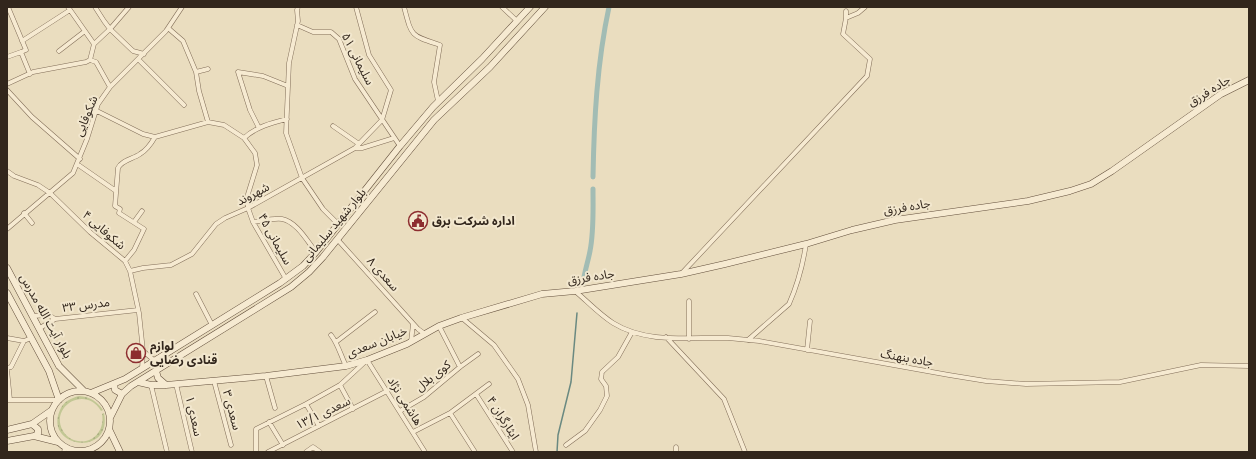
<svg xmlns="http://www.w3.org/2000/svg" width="1256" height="459" font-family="Merriweather,'Noto Sans Arabic',serif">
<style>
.grass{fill:url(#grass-dots)}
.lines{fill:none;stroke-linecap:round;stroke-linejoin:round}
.stream{stroke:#6a8981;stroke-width:1.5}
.canal{stroke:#a2bcb4;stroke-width:5}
.street-casing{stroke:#826e59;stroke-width:5}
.secondary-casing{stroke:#634f3c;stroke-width:7}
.street{stroke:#f6ead1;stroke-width:4}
.secondary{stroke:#f6ead1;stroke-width:6}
.labels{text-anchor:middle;stroke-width:4;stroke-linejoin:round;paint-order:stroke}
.street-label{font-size:12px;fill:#32261c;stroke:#f2e7ce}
.poi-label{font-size:12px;font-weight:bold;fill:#32261c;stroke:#f2e7ce;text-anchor:start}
</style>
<defs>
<pattern id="grass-dots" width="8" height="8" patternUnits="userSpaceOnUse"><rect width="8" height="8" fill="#c2c794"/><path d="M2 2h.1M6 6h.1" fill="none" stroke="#a7ab7f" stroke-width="1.8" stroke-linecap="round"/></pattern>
</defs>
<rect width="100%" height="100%" fill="#eaddbf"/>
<path class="grass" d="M79,396c11,1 18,5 24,14l-2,1c-15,-26 -52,-5 -38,20 3,5 8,9 15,10 16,3 27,-12 24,-27l2,-1c9,45 -61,35 -44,-3 3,-8 11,-12 19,-14z"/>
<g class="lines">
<path class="stream" d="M557,452l1,-17 13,-53 6,-69"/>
<path class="canal" d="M593,177c1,-57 4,-114 16,-170
M583,284c1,-11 5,-22 7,-33 4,-20 3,-41 3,-62"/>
<g class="street-casing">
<path id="street" d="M8,7l18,43 -5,2 9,22
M68,7l26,37
M95,7l9,14 6,8 23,22 11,3
M298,7l-1,3 1,11 -9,42 -3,70 16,45 21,31 15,15
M404,7c8,30 6,28 36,38l-6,37 4,19
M502,7l15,14
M846,18l12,-5 7,-6
M297,25l16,7h18l8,7 16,40 45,67
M168,28l15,13 13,31 3,19 9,31
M22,41l48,-31
M59,51l26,-20
M7,57l14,-5
M138,59l46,46
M90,60l6,2 14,25
M196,72l12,-3
M7,84l26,-12 53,-10 4,-2 4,-16 16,-15 19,-22
M7,90l25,27 48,42
M97,111l46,23 12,3 53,-15 16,3 20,13 11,15 2,12 -9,29v14l5,14 33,57
M333,126l26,18
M259,128l-9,-18 -12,-38 25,4 25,10
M244,138c12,-11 27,-15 43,-19
M355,148h7l32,-10
M77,164l39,27
M7,171l7,5 24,9 12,8 40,39 35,29 5,10 9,42 4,38 -1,18
M24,213l8,10
M134,222l8,-11
M253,222c8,-1 20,-4 29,-3 15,3 25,22 34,33
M7,229l66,-56 14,-34 11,-35 12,-17 56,-56 16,-24
M337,239l81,90 7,5
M125,261l9,-11 10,-21 -25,-16 1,-4 -5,-3 3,-38c4,-8 15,-9 22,-14 7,-4 11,-10 15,-17
M130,271l13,-3 28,-3 21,-11 24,-30 9,-6 23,-10 107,-60 27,-28 9,-30 -22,-35 -13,-48
M682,273l185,-197 3,-17 -27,-25 3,-16v-7
M575,291c12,10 24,23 38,32 34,21 77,14 115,15 10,1 20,2 31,3l190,34 37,6 40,3 94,-2 81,-17 48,1
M196,294l16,31
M33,316l16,-1 6,4
M462,318l32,27 24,34 10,26 8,47
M439,326l21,41
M40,328l15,-9 83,-9
M331,335c7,9 10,21 15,31
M666,337l58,62 21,53
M7,338l17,3 7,-3
M689,339v-38
M748,340l41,-36c8,-18 14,-40 17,-60
M336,342l39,-30
M411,342l2,-18
M807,350l3,-29
M143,351l12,10
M7,368l4,-1 13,-26
M7,370l3,30
M266,376l9,32
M214,381l17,64
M176,384l16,68
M151,385l16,67
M340,385l13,24
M476,394l37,58
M7,400h52
M306,404l13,22
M400,411l24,-14 36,-30 18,-13
M450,413l25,39
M269,422l14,23
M413,432l37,-19 39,-29
M566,445l19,-14 15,-21 7,-14 -1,-10 -5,-7 1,-7 16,-15 14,-25
M64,452l1,-4
M256,452v-23l50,-25 34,-19 27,-25 58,92
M268,452l119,-61
M306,452l7,-5 7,5
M676,452v-5"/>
</g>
<g class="secondary-casing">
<path id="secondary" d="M7,268l52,98 25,25
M7,293l42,78 10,29
M156,371l2,7 8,7
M138,382l13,3h15l100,-9 80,-10 21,-6 40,-16 32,-18 22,-8 81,-24 33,-3 106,-17 44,-10 81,-20 46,-14 43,-10 133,-19 42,-10 21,-7 21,-13 109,-77 28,-14
M114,384l1,6 7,4
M50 421a30 30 0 1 1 60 0a30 30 0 1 1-60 0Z
M91,393l34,-14 155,-96 23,-17 13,-14 84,-106 33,-39 49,-48 48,-52
M110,418l12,-24 9,-8 160,-99 18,-15 14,-15 111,-137 56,-53 55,-60
M32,424l6,5v5l-4,2
M109,429l11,23
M7,430l25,-6 20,-14
M7,441l27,-5 24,6"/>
</g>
<use href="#street" class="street"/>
<use href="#secondary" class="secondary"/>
</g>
<defs>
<g id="civic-ring" transform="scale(1)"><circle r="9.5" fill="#f2e7ce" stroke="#8d2d2f" stroke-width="1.5"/><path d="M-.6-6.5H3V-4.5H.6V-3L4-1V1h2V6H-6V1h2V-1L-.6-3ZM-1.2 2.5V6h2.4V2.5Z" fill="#8d2d2f"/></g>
<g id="shop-ring" transform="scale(1)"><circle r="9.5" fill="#f2e7ce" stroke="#8d2d2f" stroke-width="1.5"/><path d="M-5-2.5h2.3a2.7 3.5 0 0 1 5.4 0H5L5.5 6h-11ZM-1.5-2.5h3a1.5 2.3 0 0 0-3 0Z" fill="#8d2d2f"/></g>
</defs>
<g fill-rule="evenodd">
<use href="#civic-ring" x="418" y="221"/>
<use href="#shop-ring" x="136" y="353"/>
</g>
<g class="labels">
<g class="street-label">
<text transform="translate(358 59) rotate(63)" y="4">سلیمانی ۵۱</text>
<text transform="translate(1209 91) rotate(-32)" y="4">جاده فرزق</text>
<text transform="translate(86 116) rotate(-68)" y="4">شکوفایی</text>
<text transform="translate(253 194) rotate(-28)" y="4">شهروند</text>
<text transform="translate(907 207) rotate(-10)" y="4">جاده فرزق</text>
<text transform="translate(334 225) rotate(-50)" y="4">بلوار شهید سلیمانی</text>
<text transform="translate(104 230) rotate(41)" y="4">شکوفایی ۴</text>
<text transform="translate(275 239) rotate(61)" y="4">سلیمانی ۴۵</text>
<text transform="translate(383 274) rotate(48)" y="4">سعدی ۸</text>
<text transform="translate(591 277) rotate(-9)" y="4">جاده فرزق</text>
<text transform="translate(86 305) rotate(-7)" y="4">مدرس ۳۳</text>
<text transform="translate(46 316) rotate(61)" y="4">بلوار آیت الله مدرس</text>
<text transform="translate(377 342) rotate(-22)" y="4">خیابان سعدی</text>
<text transform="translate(907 358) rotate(10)" y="4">جاده بنهنگ</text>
<text transform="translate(433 376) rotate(-39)" y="4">کوی بلال</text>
<text transform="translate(405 401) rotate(58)" y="4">هاشمی نژاد</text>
<text transform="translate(232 410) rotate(75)" y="4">سعدی ۳</text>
<text transform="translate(323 413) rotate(-26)" y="4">سعدی ۱۳/۱</text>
<text transform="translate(194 416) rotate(77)" y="4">سعدی ۱</text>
<text transform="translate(503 418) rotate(57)" y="4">ایثارگران ۴</text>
</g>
<g class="poi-label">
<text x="432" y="225">اداره شرکت برق</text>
<text x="150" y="350">لوازم<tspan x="150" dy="14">قنادی رضایی</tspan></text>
</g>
</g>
<rect width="1256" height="459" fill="none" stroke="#32261c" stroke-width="16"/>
</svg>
